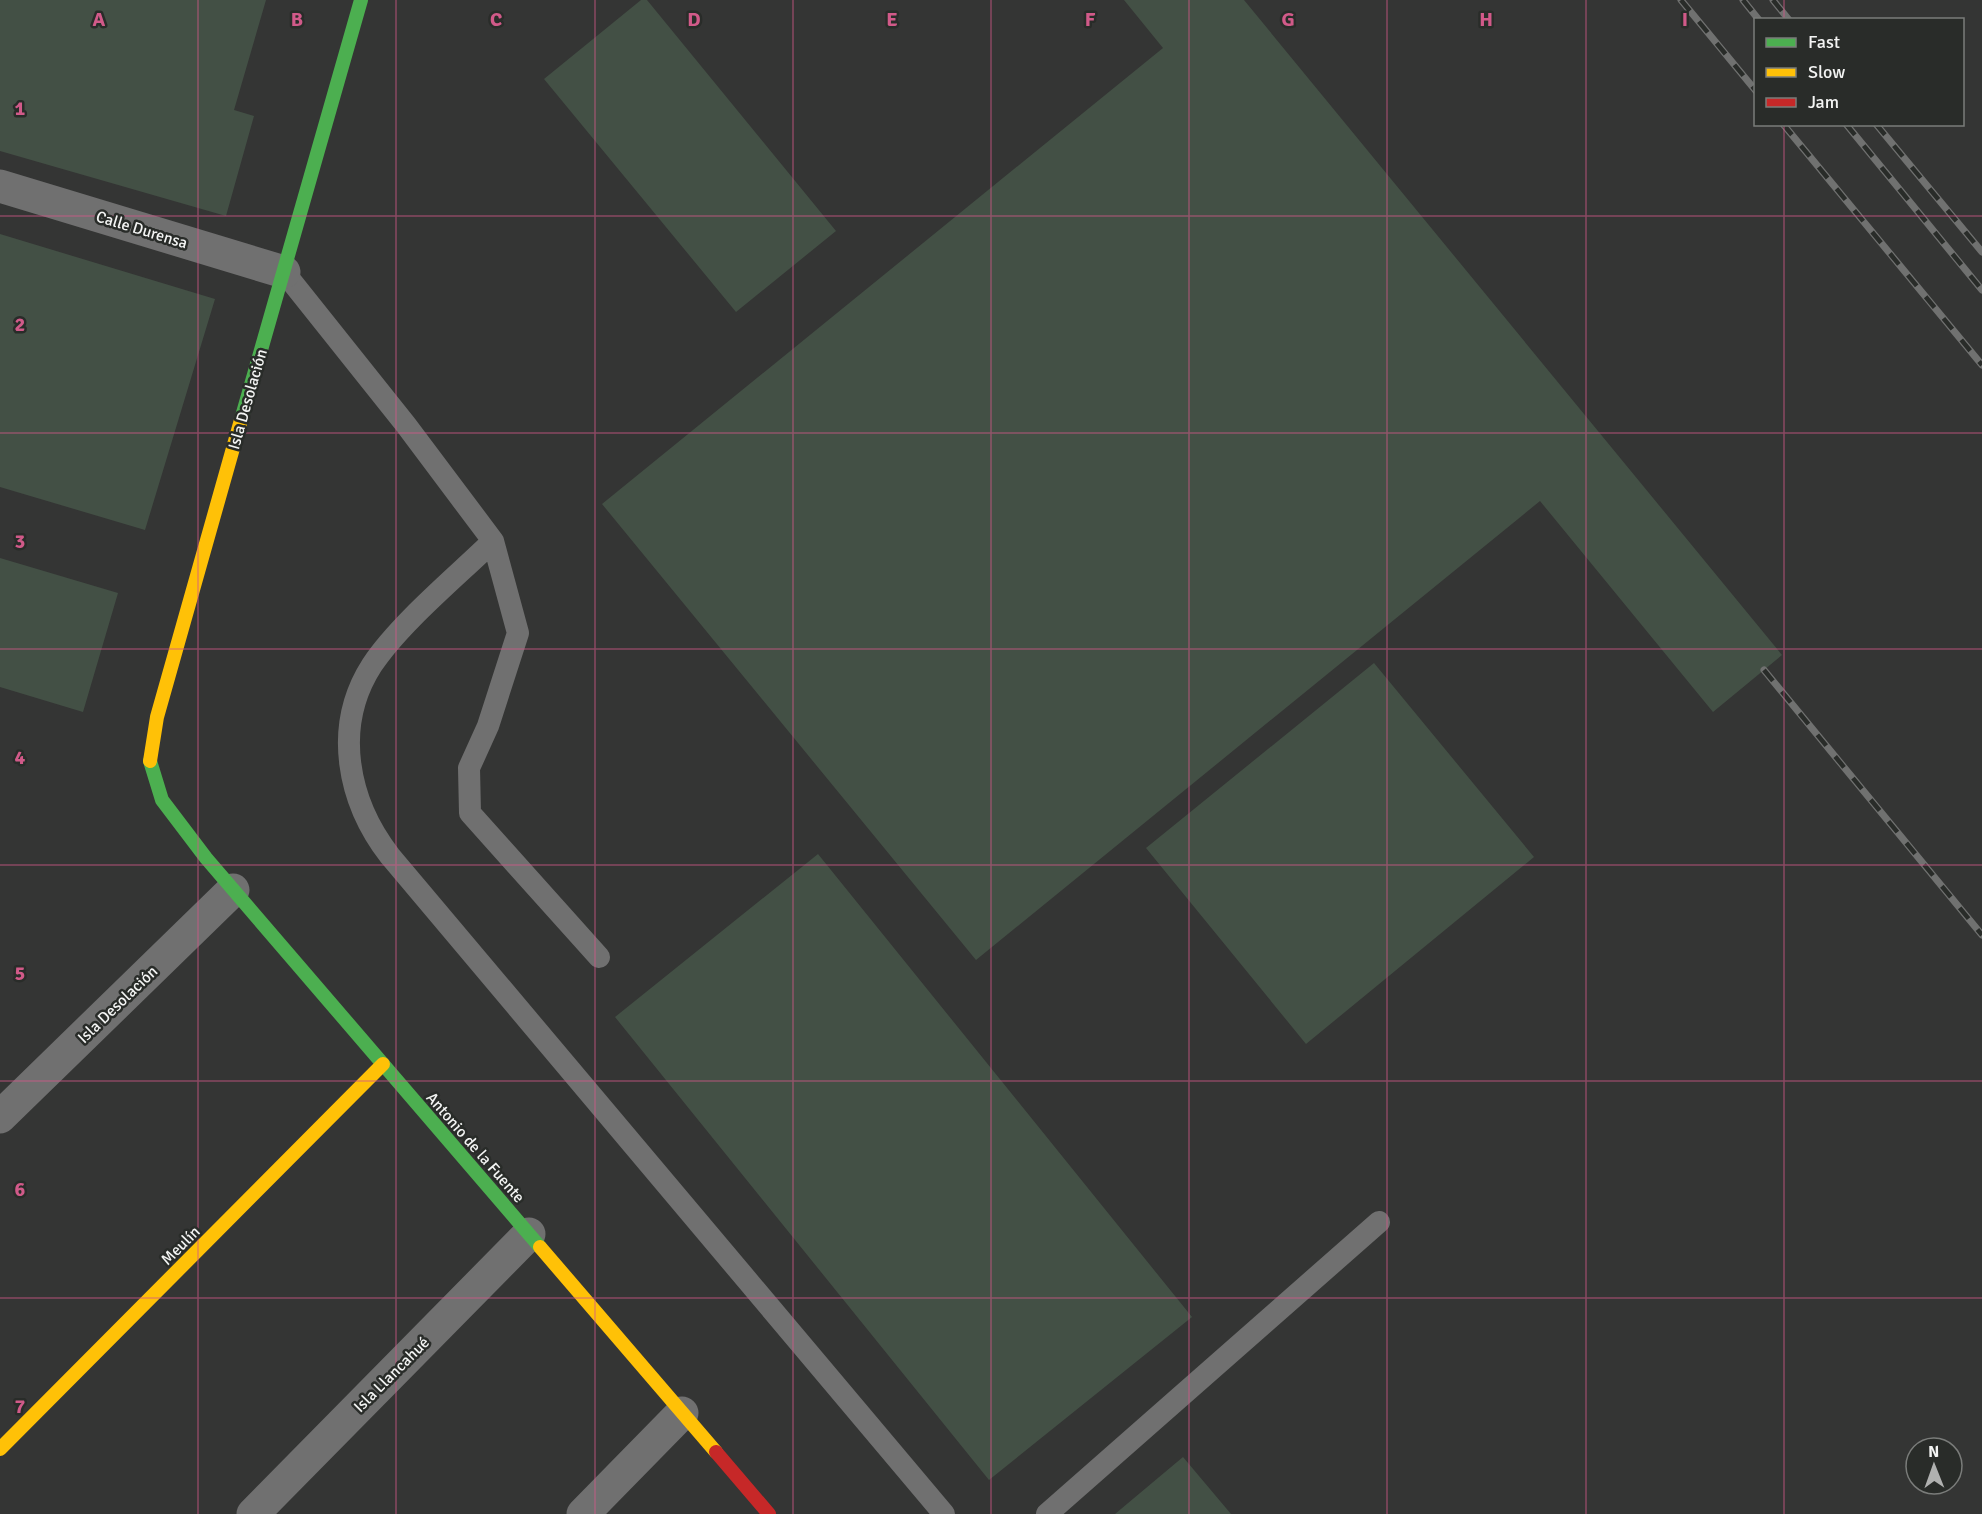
<svg xmlns="http://www.w3.org/2000/svg" width="1982" height="1514" font-family="Signika,sans-serif">
<style>
.building{fill:#435045}
.lines{fill:none;stroke-linecap:round;stroke-linejoin:round}
.lane{stroke:#707070;stroke-width:22}
.street{stroke:#707070;stroke-width:33}
.fast{stroke:#4caf50;stroke-width:14}
.slow{stroke:#ffc107;stroke-width:14}
.jam{stroke:#c62828;stroke-width:14}
.rail-casing{stroke:#707170;stroke-width:7}
.rail{stroke:#292c29;stroke-width:4.5;stroke-dasharray:14;stroke-linecap:butt}
.grid{fill:none;stroke:#d15a89;stroke-width:1.5;stroke-opacity:0.55}
.labels{text-anchor:middle;stroke-width:5;stroke-linejoin:round;paint-order:stroke}
.street-label{font-size:16px;fill:#f3f4f3;stroke:#292c29}
.grid-label{font-size:20px;text-anchor:middle;font-weight:bold;fill:#d15a89;stroke:#292c29;stroke-width:5;stroke-linejoin:round;paint-order:stroke}
</style>
<rect width="100%" height="100%" fill="#343534"/>
<path class="building" d="M0,0h266l-32,110 20,6 -28,100 -226,-65z
M641,0h6l189,231 -100,81 -192,-233z
M1124,0h120l538,655 -69,57 -173,-211 -564,459 -374,-456 561,-456z
M0,234l215,65 -70,231 -145,-43z
M0,558l118,35 -35,119 -83,-25z
M1374,663l160,194 -228,187 -160,-196z
M818,854l374,463 -203,163 -374,-463z
M1183,1457l48,57h-116z"/>
<g class="lines">
<path class="lane" d="M284,272l122,153 87,116 25,92 -30,93 -19,42 1,45 129,144
M493,541c-37,36 -93,82 -121,124 -40,62 -24,137 18,191l554,658
M1047,1514l332,-292"/>
<path class="street" d="M0,186l284,86
M0,1117l233,-227
M253,1514l276,-280
M583,1514l99,-101"/>
<path class="fast" d="M241,420l120,-420
M150,761l12,39 44,58 334,389"/>
<path class="slow" d="M150,761l7,-44 84,-297
M540,1247l176,205
M0,1449l383,-385"/>
<path class="jam" d="M716,1452l53,62"/>
<g class="rail-casing">
<path id="rail" d="M1681,0l75,91
M1743,0l16,20
M1773,0l16,20
M1783,124l199,241
M1846,124l136,166
M1876,124l106,128
M1764,670l218,265"/>
</g>
<use href="#rail" class="rail"/>
</g>
<path class="grid" d="M198,0v1514M396,0v1514M595,0v1514M793,0v1514M991,0v1514M1189,0v1514M1387,0v1514M1586,0v1514M1784,0v20M1784,124v1390M0,216h1982M0,433h1982M0,649h1982M0,865h1982M0,1081h1982M0,1298h1982"/>
<g class="labels">
<g class="street-label">
<text transform="translate(142 229) rotate(17)" y="6">Calle Durensa</text>
<text transform="translate(247 399) rotate(-74)" y="6">Isla Desolación</text>
<text transform="translate(117 1004) rotate(-44)" y="6">Isla Desolación</text>
<text transform="translate(476 1147) rotate(49)" y="6">Antonio de la Fuente</text>
<text transform="translate(180 1245) rotate(-45)" y="6">Meulín</text>
<text transform="translate(391 1374) rotate(-45)" y="6">Isla Llancahué</text>
</g>
</g>
<g class="grid-label">
<text x="99" y="26">A</text>
<text x="297" y="26">B</text>
<text x="496" y="26">C</text>
<text x="694" y="26">D</text>
<text x="892" y="26">E</text>
<text x="1090" y="26">F</text>
<text x="1288" y="26">G</text>
<text x="1486" y="26">H</text>
<text x="1685" y="26">I</text>
<text x="20" y="115">1</text>
<text x="20" y="331">2</text>
<text x="20" y="548">3</text>
<text x="20" y="764">4</text>
<text x="20" y="980">5</text>
<text x="20" y="1196">6</text>
<text x="20" y="1413">7</text>
</g>
<rect x="1754" y="18" width="210" height="108" fill="#292c29" stroke="#7a7c7a" stroke-width="1.5"/>
<rect x="1766" y="38" width="30" height="9" fill="#4caf50" stroke="#7a7c7a" stroke-width="1.5"/>
<text x="1808" y="48" font-size="18" fill="#f3f4f3">Fast</text>
<rect x="1766" y="68" width="30" height="9" fill="#ffc107" stroke="#7a7c7a" stroke-width="1.5"/>
<text x="1808" y="78" font-size="18" fill="#f3f4f3">Slow</text>
<rect x="1766" y="98" width="30" height="9" fill="#c62828" stroke="#7a7c7a" stroke-width="1.5"/>
<text x="1808" y="108" font-size="18" fill="#f3f4f3">Jam</text>
<g transform="translate(1934 1466) rotate(359)"><circle r="28" fill="#292c29" stroke="#7a7c7a" stroke-width="1.5"/>
<path d="M0-4.5L10 22L0 15L-10 22Z" fill="#b0b1b0"/>
<text y="-9" font-size="16" font-weight="bold" text-anchor="middle" fill="#f3f4f3">N</text>
</g>
</svg>
